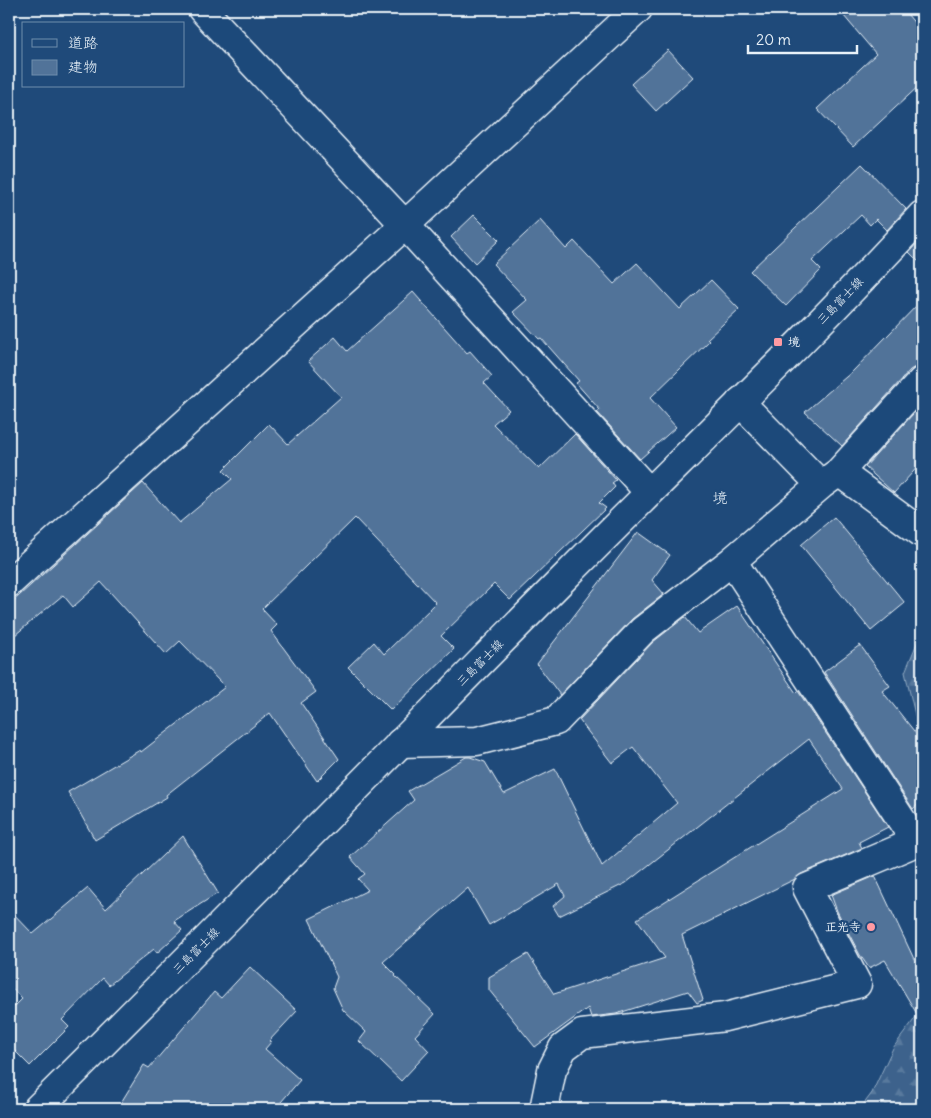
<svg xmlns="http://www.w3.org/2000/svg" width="931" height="1118" font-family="Delius,'Klee One',sans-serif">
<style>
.forest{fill:url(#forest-firs);stroke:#92aac2}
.building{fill:#517399;stroke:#e8f1f8}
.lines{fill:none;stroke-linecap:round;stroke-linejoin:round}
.minor-casing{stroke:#e8f1f8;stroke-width:31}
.major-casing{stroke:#e8f1f8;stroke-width:31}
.minor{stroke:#1f4a7a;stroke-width:28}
.major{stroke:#1f4a7a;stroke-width:28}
.poi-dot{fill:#ff9aa2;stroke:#1f4a7a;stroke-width:2}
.labels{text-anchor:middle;stroke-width:4.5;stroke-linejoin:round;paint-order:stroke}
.street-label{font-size:12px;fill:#e8f1f8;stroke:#1f4a7a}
.poi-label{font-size:12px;font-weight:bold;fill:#e8f1f8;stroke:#1f4a7a;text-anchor:start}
.quarter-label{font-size:15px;fill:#e8f1f8;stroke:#1f4a7a}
</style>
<defs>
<pattern id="forest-firs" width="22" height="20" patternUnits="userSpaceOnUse" patternTransform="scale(1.25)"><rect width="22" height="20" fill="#3c628c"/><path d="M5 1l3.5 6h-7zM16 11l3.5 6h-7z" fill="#58799d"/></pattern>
</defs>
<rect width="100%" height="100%" fill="#1f4a7a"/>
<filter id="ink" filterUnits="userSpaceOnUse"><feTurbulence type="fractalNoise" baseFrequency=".02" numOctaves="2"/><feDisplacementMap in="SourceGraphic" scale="10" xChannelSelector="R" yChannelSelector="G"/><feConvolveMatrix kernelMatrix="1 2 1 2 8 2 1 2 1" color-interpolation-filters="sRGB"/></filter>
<g filter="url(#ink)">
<path class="forest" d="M922,631v102l-4,-5 -13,-56z
M922,1009v100h-62l12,-16 21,-45z"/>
<path class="building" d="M838,9h65l19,23v51l-69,64 -36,-38 59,-55z
M668,50l25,27 -37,34 -25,-27z
M862,164l44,45 -19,21 -11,-11 -6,6 -9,-10 -49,46 9,9 -35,36 -36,-35z
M474,215l25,25 -24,23 -24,-26z
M540,220l26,29 8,-8 40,43 23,-21 43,46 31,-29 28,29 -32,30 2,2 -59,57 26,29 -36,32 -43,-47 3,-2 -24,-27 3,-2 -38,-43 -2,1 -26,-27 14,-12 -34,-36z
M922,238v27l-13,-13z
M413,292l54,61 3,-2 22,25 -8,7 25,27 -16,14 46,45 36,-35 41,46 -4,3 3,4 -16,16 7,5 -96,92 -16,-16 -53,52 13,13 -63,61 -43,-43 26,-25 10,12 52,-51 -81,-85 -93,91 15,16 -6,6 45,61 -15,11 38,56 -22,22 -47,-68 -104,82 1,2 -72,43 -27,-48 72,-42 1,2 84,-65 -45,-46 -14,13 -65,-72 -28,25 -10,-12 -54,45v-35l134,-122 36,40 53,-44 -9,-9 46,-46 19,20 53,-47 -33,-36 27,-24 12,14z
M922,300v66h-5l-7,4 -68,76 -37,-34 48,-41z
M922,404v58l-28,31 -29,-26z
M834,517l71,86 -34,28 -70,-86z
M638,532l32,23 -18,25 12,14 -32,25 -72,76 -23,-31z
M737,606l59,87 2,-2 90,136 -29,15 3,6 -61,26 -6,5 -113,56 21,65 -6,3 -9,-12 -72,23 -25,3 -3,-9 -53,39 -46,-57v-13l39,-23 26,40 111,-36 -28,-39 206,-130 -34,-50 -183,144 -67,33 -6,-10 12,-10 -6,-12 -70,41 -21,-37 -85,74 13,13 -1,1 40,38 -20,22 14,15 -28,30 -42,-40 7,-9 -23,-22 -10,-22 4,-11 -28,-58 59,-29 -10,-11 7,-5 -15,-17 64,-57 -6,-9 58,-34h4l15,5 19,32 51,-25 47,97 75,-63 -44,-56 -21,16 -33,-43 74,-78 32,-25 13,16z
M860,645l30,41 -8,5 40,50v60l-9,8 -89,-137z
M183,836l35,57 -44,28 8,9 -25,23 -3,-4 -45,36 -6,-7 -41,42 7,7 -39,39 -21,-21v-33l13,-13 -13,-14v-76l24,25 55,-46 18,21z
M875,876l47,100v36l-5,2 -32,-54 -16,8 -9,-13 -23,-44 -6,-16z
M250,967l47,44 -28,30 2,1 -6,7 35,31 -25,29h-158l27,-44 5,3 65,-76 7,6z"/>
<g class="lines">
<g class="minor-casing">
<path id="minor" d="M202,9l203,216 244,267
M740,402l81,83
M839,472l83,61
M9,583l396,-358 233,-216
M400,743l77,-2 79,-20 87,-91 89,-69 89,-76 18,-13 83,-91
M544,1109l8,-39 11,-22 19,-14 143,-17 132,-33 -50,-96 109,-46 -184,-281"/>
</g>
<g class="major-casing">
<path id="major" d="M37,1109c178,-176 353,-356 530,-534 119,-120 241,-236 355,-360"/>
</g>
<use href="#minor" class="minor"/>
<use href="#major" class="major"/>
</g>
</g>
<g class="poi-dot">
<rect x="773" y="337" width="10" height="10" rx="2.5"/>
<circle cx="871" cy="927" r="5"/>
</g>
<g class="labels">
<g class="street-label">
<text transform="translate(840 301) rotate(-46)" y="4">三島富士線</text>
<text transform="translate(480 663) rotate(-45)" y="4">三島富士線</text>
<text transform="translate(196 951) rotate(-45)" y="4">三島富士線</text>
</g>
<g class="poi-label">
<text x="788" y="346">境</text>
<text x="861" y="931" text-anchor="end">正光寺</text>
</g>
<g class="quarter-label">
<text x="720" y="503">境</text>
</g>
</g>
<rect width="931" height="1118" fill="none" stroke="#1f4a7a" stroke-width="30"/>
<rect x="15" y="15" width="901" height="1088" fill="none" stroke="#e8f1f8" stroke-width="2" filter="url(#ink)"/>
<rect x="22" y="22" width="162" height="65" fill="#1f4a7a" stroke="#6f8dac"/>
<rect x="32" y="39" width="25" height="8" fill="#1f4a7a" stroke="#6f8dac"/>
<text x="68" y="48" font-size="15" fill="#e8f1f8">道路</text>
<rect x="32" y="60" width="25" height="15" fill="#517399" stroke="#6f8dac"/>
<text x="68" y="72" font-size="15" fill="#e8f1f8">建物</text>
<path d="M748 45v8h109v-8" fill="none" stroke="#e8f1f8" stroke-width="2.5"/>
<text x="756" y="45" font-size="15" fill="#e8f1f8" stroke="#1f4a7a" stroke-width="4" paint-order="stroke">20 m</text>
</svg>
